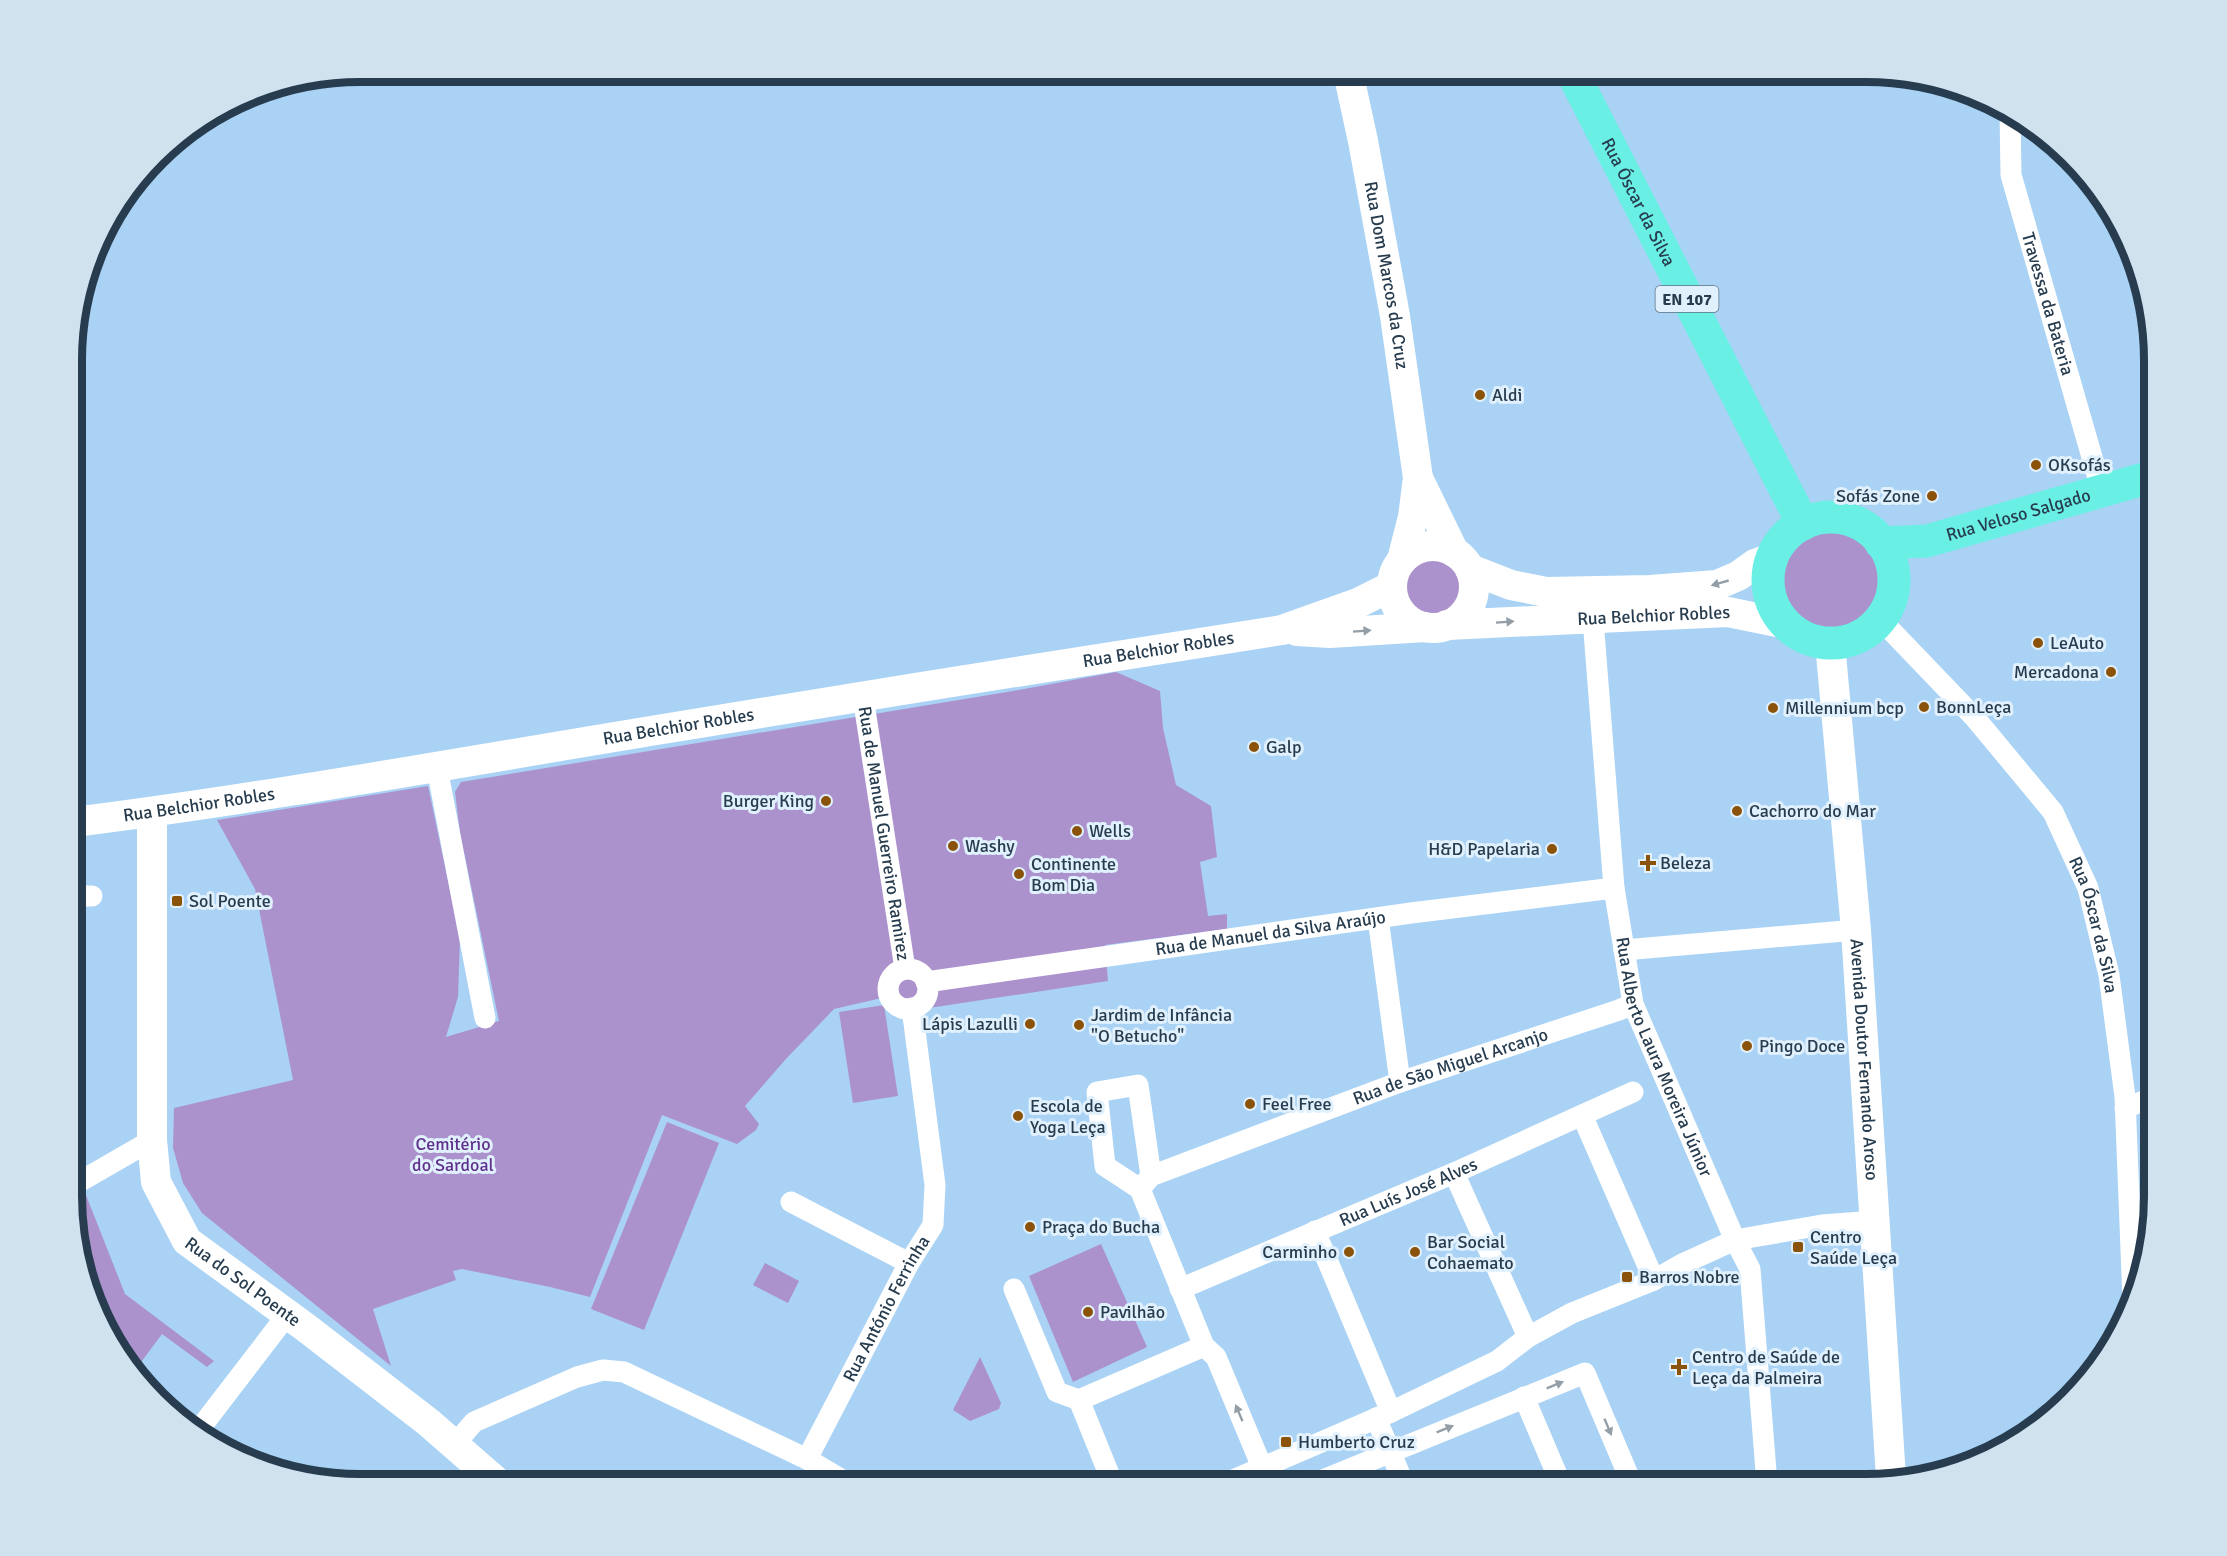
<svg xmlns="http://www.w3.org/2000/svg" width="2227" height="1556" font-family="Signika,sans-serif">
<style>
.green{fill:#ac92cc}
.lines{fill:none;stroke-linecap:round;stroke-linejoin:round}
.street{stroke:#fff;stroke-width:21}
.secondary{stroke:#fff;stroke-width:30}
.primary{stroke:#6aefe4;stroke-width:33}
.oneway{fill:#939ea7}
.poi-dot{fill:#8b5209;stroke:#e0f0fd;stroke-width:2}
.labels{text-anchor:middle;stroke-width:6;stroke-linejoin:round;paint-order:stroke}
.shield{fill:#e0f0fd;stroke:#5e7383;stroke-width:1.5}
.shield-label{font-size:16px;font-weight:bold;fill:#273d4f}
.street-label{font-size:18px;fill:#273d4f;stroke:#e0f0fd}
.poi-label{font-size:18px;fill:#273d4f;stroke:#e0f0fd;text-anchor:start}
.park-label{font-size:18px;fill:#60308c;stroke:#e0f0fd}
.rim{fill:none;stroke:#273d4f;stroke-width:8}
</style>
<rect width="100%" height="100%" fill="#a9d2f5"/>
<path class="green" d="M1781 579a51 51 0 1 1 102 0a51 51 0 1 1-102 0Z
M1402 586a31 31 0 1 1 62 0a31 31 0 1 1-62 0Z
M1116,672l44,19 3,37 13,57 35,21 6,51 -17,5 8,54 19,-2v15l-122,16 3,36 -179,27 -43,-11 -52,12 -49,51 -40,46 14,18 -3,6 -19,14 -75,-29 -72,182 -40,-10 -88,-18 -9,2 3,9 -83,29 18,57 -189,-153 -19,-30 -10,-35 1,-40 119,-28 -38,-191 -38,-69 211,-34 32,152 -2,59 -12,40 53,-16 -39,-188 -5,-41 6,-10 552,-91z
M884,1005l14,91 -45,7 -14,-91z
M667,1122l52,21 -75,187 -53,-21z
M86,1195l39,99 89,67 -7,6 -45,-33 -26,35 -25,-30 -37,-106v-32z
M1101,1244l46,103 -74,35 -44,-106z
M765,1263l34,18 -11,22 -35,-18z
M980,1357l21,46 -2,6 -29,12 -17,-11z"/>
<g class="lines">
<g class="street">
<path id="s1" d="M2010,114l1,61 91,317"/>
<path id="s2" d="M1593,619l21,269 19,116 102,236 15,29 17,215"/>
<path id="s3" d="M1880,619l95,99 78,94 35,76 21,87 16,122 8,204"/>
<path id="s4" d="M863,697l42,272"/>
<path d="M437,768l48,250"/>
<path d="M74,896h18"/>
<path d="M1378,918l22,164"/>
<path d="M1624,950l232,-20"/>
<circle cx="908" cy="989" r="20"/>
<path id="s5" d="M926,982l485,-69 203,-25"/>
<path d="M2125,1108l29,-11"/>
<path d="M1582,1115l72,165"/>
<path d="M1454,1173l74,164"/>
<path d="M74,1185l78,-45"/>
<path id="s6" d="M1140,1189l11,-13 249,-94 219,-72 14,-6"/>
<path d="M1140,1189l64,157 12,11 46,110"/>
<path d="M1140,1189l-35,-23 -8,-74 41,-7 13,91"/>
<path d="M791,1202l118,61"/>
<path d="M1315,1231l76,181"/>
<path d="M1014,1289l43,103 22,8"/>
<path id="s7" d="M1180,1289l274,-116 179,-81"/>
<path d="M1524,1397l37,87"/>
<path d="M1079,1400l125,-54"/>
<path d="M1079,1400l34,84"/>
<path d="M1376,1418l28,66"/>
<path d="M198,1431l89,-116"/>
<path d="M455,1444l19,-22 103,-45 26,-7 21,2 183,87 42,25"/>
<path id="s8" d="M807,1459l102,-196 24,-38 2,-40 -23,-177"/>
<path d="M1224,1484l167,-72 106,-51 31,-24 44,-24 82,-33 28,-16 53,-24 87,-15 53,-4"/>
<path d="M1313,1484l272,-111 47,111"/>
</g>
<g class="secondary">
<path id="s9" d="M1348,72l15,69 32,175 23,162 -5,39 -11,43"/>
<path d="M1418,478l36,74"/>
<circle cx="1433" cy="587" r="41"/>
<path d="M1470,569l41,16 35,7 104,-2 67,-5 21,-9 17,-12 17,-6"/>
<path id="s10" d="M1447,625l281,-13 58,12"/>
<path d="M1297,631l33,2 95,-6"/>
<path id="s11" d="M1830,643l26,287 35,548"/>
<path id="s12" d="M152,812v328l4,42 31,59 118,86 123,95 70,61"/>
<path id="s13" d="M74,822c198,-25 393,-61 589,-93 206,-34 413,-67 619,-99l76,-27 34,-17"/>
</g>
<g class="primary">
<path id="s14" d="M1572,72l231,452"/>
<circle cx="1831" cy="580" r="63"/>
<path id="s15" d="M1881,543l46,-2 227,-65"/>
</g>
</g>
<defs><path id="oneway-solid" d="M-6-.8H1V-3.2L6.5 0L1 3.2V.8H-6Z" transform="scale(1.5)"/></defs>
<g class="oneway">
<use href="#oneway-solid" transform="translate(1720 583) rotate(164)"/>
<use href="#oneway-solid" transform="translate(1505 622) rotate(-4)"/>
<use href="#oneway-solid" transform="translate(1362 631) rotate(-4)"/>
<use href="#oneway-solid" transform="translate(1555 1385) rotate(-22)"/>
<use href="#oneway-solid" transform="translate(1239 1413) rotate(-113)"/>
<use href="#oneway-solid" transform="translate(1608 1427) rotate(67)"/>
<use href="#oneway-solid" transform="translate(1445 1429) rotate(-22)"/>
</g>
<g class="poi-dot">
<circle cx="1480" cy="395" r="6"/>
<circle cx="2036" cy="465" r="6"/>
<circle cx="1932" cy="496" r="6"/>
<circle cx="2038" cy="643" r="6"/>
<circle cx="2111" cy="672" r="6"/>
<circle cx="1924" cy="707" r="6"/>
<circle cx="1773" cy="708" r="6"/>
<circle cx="1254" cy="747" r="6"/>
<circle cx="826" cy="801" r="6"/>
<circle cx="1737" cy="811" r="6"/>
<circle cx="1077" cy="831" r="6"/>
<circle cx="953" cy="846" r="6"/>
<circle cx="1552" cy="849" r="6"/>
<path d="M1645 854h6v6h6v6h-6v6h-6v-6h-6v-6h6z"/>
<circle cx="1019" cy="874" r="6"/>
<rect x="171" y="895" width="12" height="12" rx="3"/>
<circle cx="1030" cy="1024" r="6"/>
<circle cx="1079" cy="1025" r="6"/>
<circle cx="1747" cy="1046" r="6"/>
<circle cx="1250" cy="1104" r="6"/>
<circle cx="1018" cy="1116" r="6"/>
<circle cx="1030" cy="1227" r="6"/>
<rect x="1792" y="1241" width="12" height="12" rx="3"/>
<circle cx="1349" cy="1252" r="6"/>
<circle cx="1415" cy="1252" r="6"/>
<rect x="1621" y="1271" width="12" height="12" rx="3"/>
<circle cx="1088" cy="1312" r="6"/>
<path d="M1676 1358h6v6h6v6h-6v6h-6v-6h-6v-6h6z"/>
<rect x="1280" y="1436" width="12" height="12" rx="3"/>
</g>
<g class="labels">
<rect class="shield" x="1655.5" y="286" width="63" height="26" rx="4.5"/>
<g class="shield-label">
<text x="1687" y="305">EN 107</text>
</g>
<g class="street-label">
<text dy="6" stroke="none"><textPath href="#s14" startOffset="146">Rua Óscar da Silva</textPath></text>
<text dy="6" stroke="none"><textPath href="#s9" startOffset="207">Rua Dom Marcos da Cruz</textPath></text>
<text dy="6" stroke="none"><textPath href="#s1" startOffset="195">Travessa da Bateria</textPath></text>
<text dy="6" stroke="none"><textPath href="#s15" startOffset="141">Rua Veloso Salgado</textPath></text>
<text dy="6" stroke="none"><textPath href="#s10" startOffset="207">Rua Belchior Robles</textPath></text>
<text dy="6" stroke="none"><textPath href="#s13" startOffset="1098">Rua Belchior Robles</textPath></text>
<text dy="6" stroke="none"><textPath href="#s13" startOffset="612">Rua Belchior Robles</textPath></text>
<text dy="6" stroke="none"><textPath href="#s13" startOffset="126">Rua Belchior Robles</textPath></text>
<text dy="6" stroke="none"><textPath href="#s4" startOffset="138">Rua de Manuel Guerreiro Ramirez</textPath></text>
<text dy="6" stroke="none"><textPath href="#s3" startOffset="380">Rua Óscar da Silva</textPath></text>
<text dy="6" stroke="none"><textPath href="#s5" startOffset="348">Rua de Manuel da Silva Araújo</textPath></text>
<text dy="6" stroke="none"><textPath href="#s2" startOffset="447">Rua Alberto Laura Moreira Júnior</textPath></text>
<text dy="6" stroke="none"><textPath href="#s11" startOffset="418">Avenida Doutor Fernando Aroso</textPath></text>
<text dy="6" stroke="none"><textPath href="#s6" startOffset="336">Rua de São Miguel Arcanjo</textPath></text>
<text dy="6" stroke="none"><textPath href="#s7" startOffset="248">Rua Luís José Alves</textPath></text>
<text dy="6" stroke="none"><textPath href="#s12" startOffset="506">Rua do Sol Poente</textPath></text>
<text dy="6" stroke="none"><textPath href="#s8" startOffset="170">Rua António Ferrinha</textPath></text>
</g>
<g class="poi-label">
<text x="1492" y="401">Aldi</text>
<text x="2048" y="471">OKsofás</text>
<text x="1920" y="502" text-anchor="end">Sofás Zone</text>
<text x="2050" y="649">LeAuto</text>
<text x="2099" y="678" text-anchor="end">Mercadona</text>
<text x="1936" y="713">BonnLeça</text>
<text x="1785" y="714">Millennium bcp</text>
<text x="1266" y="753">Galp</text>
<text x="814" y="807" text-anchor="end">Burger King</text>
<text x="1749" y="817">Cachorro do Mar</text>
<text x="1089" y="837">Wells</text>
<text x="965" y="852">Washy</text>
<text x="1540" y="855" text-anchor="end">H&amp;D Papelaria</text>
<text x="1660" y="869">Beleza</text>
<text x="1031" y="870">Continente<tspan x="1031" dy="21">Bom Dia</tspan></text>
<text x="189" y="907">Sol Poente</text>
<text x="1091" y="1021">Jardim de Infância<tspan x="1091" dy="21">"O Betucho"</tspan></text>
<text x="1018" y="1030" text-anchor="end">Lápis Lazulli</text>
<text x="1759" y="1052">Pingo Doce</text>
<text x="1262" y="1110">Feel Free</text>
<text x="1030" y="1112">Escola de<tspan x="1030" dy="21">Yoga Leça</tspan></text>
<text x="1042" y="1233">Praça do Bucha</text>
<text x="1810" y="1243">Centro<tspan x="1810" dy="21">Saúde Leça</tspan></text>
<text x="1427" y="1248">Bar Social<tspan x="1427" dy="21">Cohaemato</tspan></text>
<text x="1337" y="1258" text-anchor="end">Carminho</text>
<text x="1639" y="1283">Barros Nobre</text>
<text x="1100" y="1318">Pavilhão</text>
<text x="1692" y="1363">Centro de Saúde de<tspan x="1692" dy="21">Leça da Palmeira</tspan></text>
<text x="1298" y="1448">Humberto Cruz</text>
</g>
<g class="park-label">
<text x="453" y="1150">Cemitério<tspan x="453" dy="21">do Sardoal</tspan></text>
</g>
</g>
<path d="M0 0H2227V1556H0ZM360 82H1866A278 278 0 0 1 2144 360V1196A278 278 0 0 1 1866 1474H360A278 278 0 0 1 82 1196V360A278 278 0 0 1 360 82Z" fill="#d1e2ef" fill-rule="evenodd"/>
<path class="rim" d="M360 82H1866A278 278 0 0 1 2144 360V1196A278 278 0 0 1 1866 1474H360A278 278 0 0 1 82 1196V360A278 278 0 0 1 360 82Z"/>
</svg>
